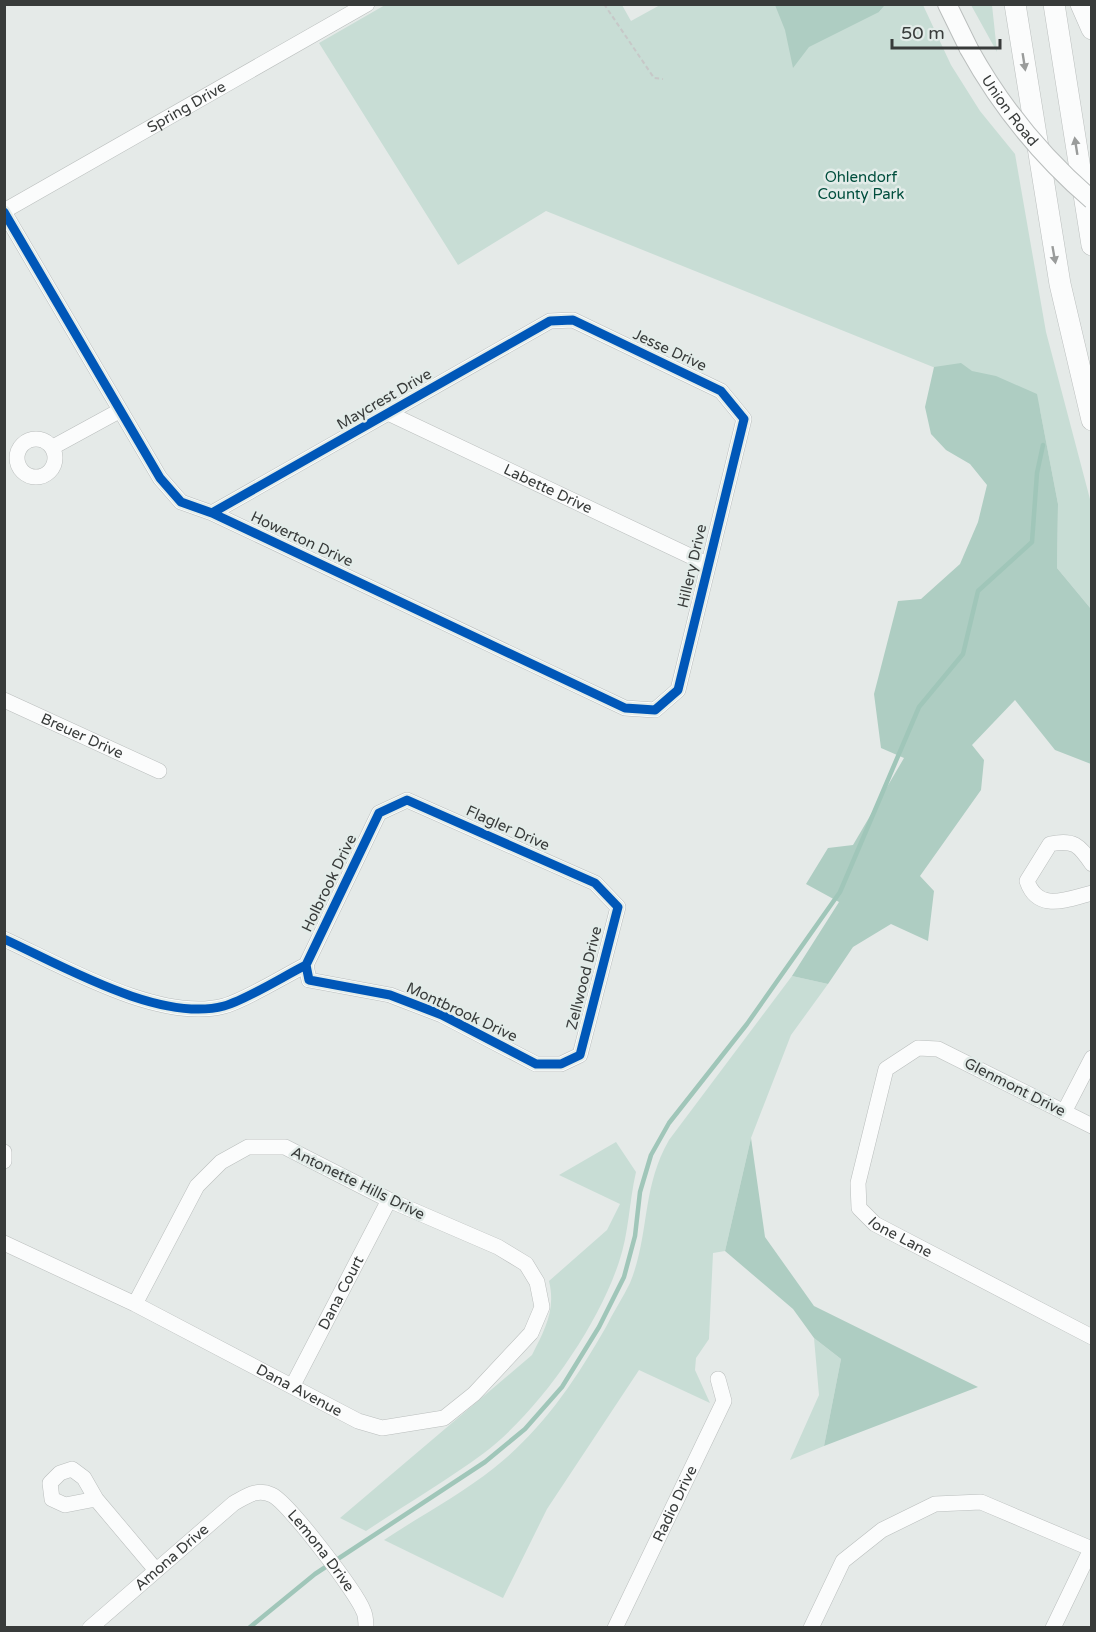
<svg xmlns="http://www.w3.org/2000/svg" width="1096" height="1632" font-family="'Varela Round',sans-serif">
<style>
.green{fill:#c8ddd5}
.forest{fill:#aecdc2}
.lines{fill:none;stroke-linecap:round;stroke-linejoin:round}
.stream{stroke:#a0c6b9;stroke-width:4.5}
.minor-casing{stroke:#babebd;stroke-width:16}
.major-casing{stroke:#babebd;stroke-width:20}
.highway-casing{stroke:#babebd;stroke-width:22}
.path{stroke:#c7c8c8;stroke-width:2;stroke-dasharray:4.5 3;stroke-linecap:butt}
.minor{stroke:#fbfcfc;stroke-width:15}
.major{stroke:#fbfcfc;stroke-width:18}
.highway{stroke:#fbfcfc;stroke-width:21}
.major-bridge-casing{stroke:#babebd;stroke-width:20;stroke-linecap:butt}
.major-bridge{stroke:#fbfcfc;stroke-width:18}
.cycleway-casing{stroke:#e3ece9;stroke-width:13}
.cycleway{stroke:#0057b8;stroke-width:9}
.oneway{fill:#9a9c9b}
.labels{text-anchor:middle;stroke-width:5;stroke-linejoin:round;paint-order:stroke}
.street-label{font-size:15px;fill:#383b3a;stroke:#e3ece9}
.park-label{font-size:15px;fill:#014e3d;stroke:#e3ece9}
</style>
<rect width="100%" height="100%" fill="#e5eae8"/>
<path class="green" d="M385,5h237l9,16 29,-16h155l64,7 6,-7h38l28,60 29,46 35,43 31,178 45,171v106l-34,-41 1,-64 -18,-94 -494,-199 -88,54 -139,-222z
M971,5h21l5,47z
M792,976l36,8 -37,51 -40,103 -26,113 -12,2 -4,86 -13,19 -1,12 15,33 -71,-33 -92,139 -44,89 -119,-58c36,-24 76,-45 110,-72 49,-39 81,-87 112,-141 7,-15 17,-29 24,-44 20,-49 11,-94 39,-143z
M616,1142l20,30c-7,30 -7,61 -17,90 -22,66 -80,149 -135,191 -38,28 -79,52 -118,78l-26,-13 192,-163c13,-26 24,-45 17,-74l58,-51 13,-26 -61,-29z
M814,1338l27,21 -17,87 -34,14 29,-65z"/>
<path class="forest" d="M775,5h110l-6,7 -70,35 -16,21 -8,-38z
M961,363l11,8 24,5 41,18 21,110 -1,64 34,41v155l-36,-14 -40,-50 -43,45 12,15 -3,30 -61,86 14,15 -6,50 -37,-17 -38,23 -25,37 -36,-8 47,-74 -33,-18 22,-36 25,-3 51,-87 -23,-10 -7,-54 24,-93 23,-2 39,-35 18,-42 9,-37 -17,-21 -24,-14 -15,-16 -6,-27 9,-40z
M751,1138l14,99 49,69 164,81 -154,59 17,-87 -27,-21 -21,-29 -68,-58z"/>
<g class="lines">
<path class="stream" d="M249,1628l66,-54 170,-112 40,-33 37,-42 37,-60 25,-50 11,-41 5,-44 11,-37 18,-32 78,-99 93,-132 79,-185 44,-53 15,-63 54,-49 5,-69 6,-28"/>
<g class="minor-casing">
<g id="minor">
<path id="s1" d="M4,211l363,-207"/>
<path d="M4,212l156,266 21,24 31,11 413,195 30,2 23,-20 66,-271 -23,-28 -148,-71 -23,1 -338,192"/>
<path id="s2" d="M388,413l319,151"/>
<circle cx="36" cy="458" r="19"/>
<path d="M53,447l66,-36"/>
<path id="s3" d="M4,700l155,71"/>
<path d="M1092,864c-13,-19 -18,-25 -42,-20l-23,37c11,32 40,18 65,12"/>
<path d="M4,939c59,27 156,84 220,67 22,-6 60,-30 82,-41l3,15 81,15 52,20 94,49h25l19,-9 38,-148 -23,-24 -188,-83 -28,13 -73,152"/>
<path d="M1064,1112l28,-54"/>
<path id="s4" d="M1092,1126l-154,-77 -20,-1 -32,21 -28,114 1,25 16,16 217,113"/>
<path d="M4,1152v9"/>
<path id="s5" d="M4,1243l131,61 223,117 24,7 62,-10 30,-24 57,-61 11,-26 -5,-25 -11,-18 -28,-17 -109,-47 -104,-53h-37l-27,15 -24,24 -62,118"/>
<path id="s6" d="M293,1385l96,-185"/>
<path d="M96,1499l-31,6 -13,-6 -2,-16 10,-10 12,-4 12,9 12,21 59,70"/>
<path id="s7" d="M90,1628l144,-125c13,-7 23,-15 38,-8 16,7 84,97 91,115 3,5 3,12 3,18"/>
<path id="s8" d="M615,1628l109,-227 -6,-22"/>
<path d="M811,1628l32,-67 39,-31 53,-26 46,-2 111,47"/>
<path d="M1053,1628l39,-81"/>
</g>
</g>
<g class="major-casing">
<path id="major" d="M947,4l22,45"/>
</g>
<g class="highway-casing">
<path id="highway" d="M1015,4l45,280 32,136
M1054,4l38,241
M1081,4l11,25"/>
</g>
<path class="path" d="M604,4l50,74 9,1"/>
<use href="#minor" class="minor"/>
<use href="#major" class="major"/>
<use href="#highway" class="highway"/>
<g class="major-bridge-casing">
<g id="major-bridge">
<path id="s9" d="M969,49c32,58 73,108 123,151"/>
</g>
</g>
<use href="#major-bridge" class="major-bridge"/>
<g class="cycleway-casing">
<path id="cycleway" d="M4,212l156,266 21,24 31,11 413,195 30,2 23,-20 66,-271 -23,-28 -148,-71 -23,1 -338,192
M4,939c59,27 156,84 220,67 22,-6 60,-30 82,-41l3,15 81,15 52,20 94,49h25l19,-9 38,-148 -23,-24 -188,-83 -28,13 -73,152"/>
</g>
<use href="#cycleway" class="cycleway"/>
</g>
<defs><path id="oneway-solid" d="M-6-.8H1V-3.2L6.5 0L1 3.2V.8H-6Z" transform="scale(1.5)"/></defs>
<g class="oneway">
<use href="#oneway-solid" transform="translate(1024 62) rotate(81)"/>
<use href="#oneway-solid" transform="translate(1076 146) rotate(-99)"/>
<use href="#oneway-solid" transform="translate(1054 255) rotate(80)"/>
</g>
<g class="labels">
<g class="street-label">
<text dy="5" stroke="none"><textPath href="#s1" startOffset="210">Spring Drive</textPath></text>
<text dy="5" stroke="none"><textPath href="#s9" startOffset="74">Union Road</textPath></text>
<text transform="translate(670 350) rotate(25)" y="5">Jesse Drive</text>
<text transform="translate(384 399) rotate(-30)" y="5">Maycrest Drive</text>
<text dy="5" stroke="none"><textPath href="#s2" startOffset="177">Labette Drive</textPath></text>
<text transform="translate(302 539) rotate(25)" y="5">Howerton Drive</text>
<text transform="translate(692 566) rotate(-77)" y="5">Hillery Drive</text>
<text dy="5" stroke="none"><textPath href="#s3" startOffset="86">Breuer Drive</textPath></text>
<text transform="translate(508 828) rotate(24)" y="5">Flagler Drive</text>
<text transform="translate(329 883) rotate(-64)" y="5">Holbrook Drive</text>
<text transform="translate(584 978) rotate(-76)" y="5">Zellwood Drive</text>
<text transform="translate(462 1012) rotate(25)" y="5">Montbrook Drive</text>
<text transform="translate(1015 1087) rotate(27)" y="5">Glenmont Drive</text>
<text transform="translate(358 1183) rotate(26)" y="5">Antonette Hills Drive</text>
<text dy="5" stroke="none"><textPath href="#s4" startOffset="424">Ione Lane</textPath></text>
<text dy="5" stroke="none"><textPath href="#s6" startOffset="104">Dana Court</textPath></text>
<text dy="5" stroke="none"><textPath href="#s5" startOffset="330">Dana Avenue</textPath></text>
<text dy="5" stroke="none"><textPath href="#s8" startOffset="138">Radio Drive</textPath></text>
<text dy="5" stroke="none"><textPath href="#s7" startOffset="306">Lemona Drive</textPath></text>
<text dy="5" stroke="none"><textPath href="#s7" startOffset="108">Amona Drive</textPath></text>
</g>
<g class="park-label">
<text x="861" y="182">Ohlendorf<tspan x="861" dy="17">County Park</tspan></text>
</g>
</g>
<rect width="1096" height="1632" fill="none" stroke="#383b3a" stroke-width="12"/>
<path d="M892 39v9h108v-9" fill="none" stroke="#383b3a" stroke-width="3"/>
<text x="901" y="39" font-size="18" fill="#383b3a" stroke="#e3ece9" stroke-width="4.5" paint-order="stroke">50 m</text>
</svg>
